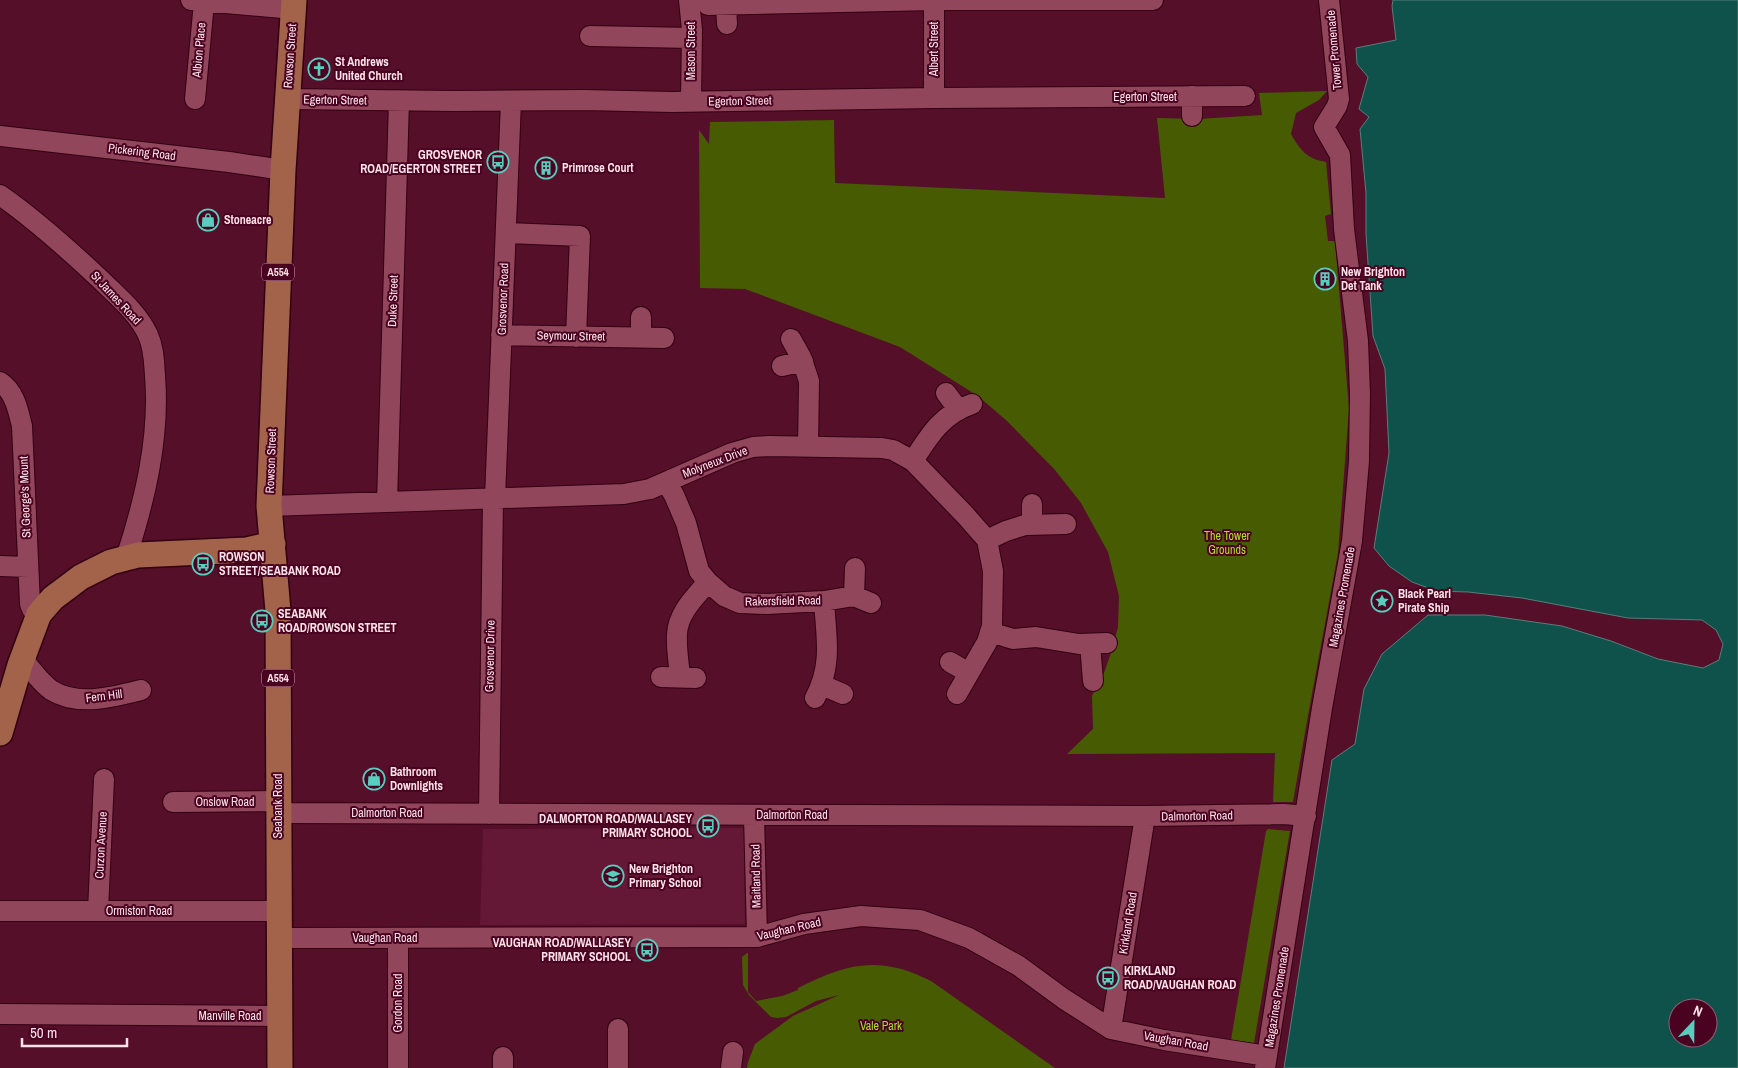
<svg xmlns="http://www.w3.org/2000/svg" width="1738" height="1068" font-family="'Archivo Narrow',sans-serif">
<style>
.built{fill:#651835}
.green{fill:#475c02}
.water{fill:#0f524b;stroke:#577e7a;fill-rule:evenodd}
.lines{fill:none;stroke-linecap:round;stroke-linejoin:round}
.minor-casing{stroke:#320012;stroke-width:22}
.major-casing{stroke:#320012;stroke-width:28}
.minor{stroke:#91465b;stroke-width:20}
.major{stroke:#a2634a;stroke-width:25}
.labels{text-anchor:middle;stroke-width:4;stroke-linejoin:round;paint-order:stroke}
.shield{fill:#49021f;stroke:#c8a0ac;stroke-width:1}
.shield-label{font-size:11px;font-weight:bold;fill:#ffe3e9}
.street-label{font-size:12px;fill:#ffe3e9;stroke:#49021f}
.poi-label{font-size:12px;font-weight:bold;fill:#ffe3e9;stroke:#49021f;text-anchor:start}
.park-label{font-size:12px;fill:#addb2e;stroke:#49021f}
</style>
<rect width="100%" height="100%" fill="#550f29"/>
<path class="built" d="M744,828l1,96 -265,1 3,-96z"/>
<path class="green" d="M1327,91l-8,9 -23,13 -5,21c9,16 16,25 35,28l5,52 -6,2 3,25h7l14,168 -11,144 -31,168 -14,81h-20l2,-49 -208,1 26,-25 -1,-33 12,-23 8,-23 6,-23 1,-31 -11,-44 -27,-49 -26,-33 -48,-49 -29,-25 -78,-49 -155,-58 -45,-1 -1,-158 10,14 1,-22 124,-2 1,63 330,15 -8,-80 41,1 64,-4 -3,-22z
M1268,829l22,2 -36,212 -23,-3 35,-209z
M747,953h1v39l8,9 26,-5 16,-6v-2c49,-25 82,-33 133,-7l124,87h-308l1,-6 7,-18 38,-28 46,-21 -23,6 -30,16 -9,1 -6,-1 -22,-22 -6,-10 -1,-28z"/>
<path class="water" d="M1393,0h345v1068h-454l48,-308 23,-16 9,-55 18,-35 46,-39h57l77,11 49,15 47,18 45,9 16,-8 4,-16 -7,-14 -14,-10 -74,-2 -106,-20 -54,-6 -31,-1 -25,-9 -23,-16 -15,-18 15,-95 -4,-84 -12,-33 -7,-102v-41l-6,-64 9,-12 -10,-8 9,-32 -11,-13 -1,-16 40,-8 -4,-34zM1678,1008h30v30h-30z"/>
<g class="lines">
<g class="minor-casing">
<path id="minor" d="M191,0l103,9
M689,0l3,30 -1,71
M708,5l226,-5h219
M726,5l1,19
M590,36l102,2
M934,98v-98
M195,99l9,-97
M287,99l167,2 130,-1 88,2 262,-4 311,-2
M1192,116v-20
M0,136l229,26 54,8
M0,195c36,25 69,55 101,85 17,17 37,33 47,55 6,13 6,27 7,41 5,61 -10,124 -29,182
M506,233l74,3 -4,101
M641,317v21
M501,335l163,3
M791,339l10,18 8,24 -1,66
M782,366l21,-5
M0,382c15,10 18,28 22,44l8,178 2,5 7,5
M946,393l12,16
M913,461c16,-25 29,-47 59,-57
M666,482l8,13 12,28 13,48 9,11 16,14 16,7 27,1 57,-3 30,-5 17,7
M495,498l16,-397
M387,502l12,-401
M269,506l355,-12 26,-5 82,-36 21,-6 16,-1 113,2 11,2 20,11 53,55 21,24 6,31 -1,55 -5,16 -30,52
M1032,525v-21
M987,540l19,-9 19,-6 41,-1
M0,566l28,1
M854,596l1,-28
M990,632l23,7 23,-2 43,7 28,-1
M1090,644l3,37
M22,658c9,11 18,24 29,32 27,17 62,7 90,0
M950,662l19,11
M661,677l35,1
M680,677c-1,-14 -4,-29 -3,-43 1,-21 18,-37 31,-52
M822,685l21,9
M815,698c18,-33 11,-62 9,-97
M173,802l105,-1
M278,813l867,3 139,-2 22,2
M489,814l4,-316
M754,815l3,122
M0,911h278
M98,911l6,-132
M278,938l479,-1 47,-13 57,-8 59,4 49,18 50,28 45,33 47,30 53,11 103,16
M0,1014l280,2
M1111,1029l34,-213
M503,1057v11
M398,1068v-130
M618,1068v-39
M731,1068l2,-16
M1265,1068l57,-360 30,-167 7,-80 1,-67 -2,-53 -14,-112 -4,-74 -16,-28 13,-21 2,-7 -10,-99"/>
</g>
<g class="major-casing">
<path id="major" d="M0,733l20,-68 19,-51 14,-16 28,-21 30,-15 27,-7 109,-5 26,-6
M280,1068l-2,-457 -9,-105 14,-336 11,-170"/>
</g>
<use href="#minor" class="minor"/>
<use href="#major" class="major"/>
</g>
<defs>
<g id="church-ring" transform="scale(1.125)"><circle r="9.5" fill="#49021f" stroke="#59cebf" stroke-width="1.5"/><path d="M-1.2-6h2.4v3.5h3.3v2.4h-3.3V6h-2.4V-.1h-3.3v-2.4h3.3Z" fill="#59cebf"/></g>
<g id="bus-ring" transform="scale(1.125)"><circle r="9.5" fill="#49021f" stroke="#59cebf" stroke-width="1.5"/><path d="M-5-6H5V4H4V6H2V4H-2V6H-4V4H-5ZM-3.5-4V0h7V-4ZM-3.5 1.2v1.5H-2V1.2ZM2 1.2v1.5H3.5V1.2Z" fill="#59cebf"/></g>
<g id="building-ring" transform="scale(1.125)"><circle r="9.5" fill="#49021f" stroke="#59cebf" stroke-width="1.5"/><path d="M-4-6H4V6H1V3H-1V6H-4ZM-2.5-4.3h1.7v1.8h-1.7ZM.8-4.3h1.7v1.8H.8ZM-2.5-1h1.7V.8h-1.7ZM.8-1h1.7V.8H.8Z" fill="#59cebf"/></g>
<g id="shop-ring" transform="scale(1.125)"><circle r="9.5" fill="#49021f" stroke="#59cebf" stroke-width="1.5"/><path d="M-5-2.5h2.3a2.7 3.5 0 0 1 5.4 0H5L5.5 6h-11ZM-1.5-2.5h3a1.5 2.3 0 0 0-3 0Z" fill="#59cebf"/></g>
<g id="sight-ring" transform="scale(1.125)"><circle r="9.5" fill="#49021f" stroke="#59cebf" stroke-width="1.5"/><path d="M0-6L1.8-2.2L6-1.7L2.9 1.2L3.7 5.4L0 3.3L-3.7 5.4L-2.9 1.2L-6-1.7L-1.8-2.2Z" fill="#59cebf"/></g>
<g id="school-ring" transform="scale(1.125)"><circle r="9.5" fill="#49021f" stroke="#59cebf" stroke-width="1.5"/><path d="M0-5L7-2L0 1L-7-2ZM-4 1L0 2.5L4 1V4Q0 6-4 4Z" fill="#59cebf"/></g>
</defs>
<g fill-rule="evenodd">
<use href="#church-ring" x="319" y="69"/>
<use href="#bus-ring" x="498" y="162"/>
<use href="#building-ring" x="546" y="168"/>
<use href="#shop-ring" x="208" y="220"/>
<use href="#building-ring" x="1325" y="279"/>
<use href="#bus-ring" x="203" y="564"/>
<use href="#sight-ring" x="1382" y="601"/>
<use href="#bus-ring" x="262" y="621"/>
<use href="#shop-ring" x="374" y="779"/>
<use href="#bus-ring" x="708" y="826"/>
<use href="#school-ring" x="613" y="876"/>
<use href="#bus-ring" x="647" y="950"/>
<use href="#bus-ring" x="1108" y="978"/>
</g>
<g class="labels">
<g class="shield">
<rect x="262" y="263.5" width="32" height="17" rx="4"/>
<rect x="262" y="669.5" width="32" height="17" rx="4"/>
</g>
<g class="shield-label">
<text x="278" y="276">A554</text>
<text x="278" y="682">A554</text>
</g>
<g class="street-label">
<text transform="translate(934 49) rotate(-90)" y="4">Albert Street</text>
<text transform="translate(199 50) rotate(-85)" y="4">Albion Place</text>
<text transform="translate(1334 50) rotate(-95)" y="4">Tower Promenade</text>
<text transform="translate(691 51) rotate(-90)" y="4">Mason Street</text>
<text transform="translate(290 56) rotate(-86)" y="4">Rowson Street</text>
<text x="1145" y="101">Egerton Street</text>
<text transform="translate(335 100) rotate(1)" y="4">Egerton Street</text>
<text transform="translate(740 101) rotate(-1)" y="4">Egerton Street</text>
<text transform="translate(142 152) rotate(7)" y="4">Pickering Road</text>
<text transform="translate(116 298) rotate(47)" y="4">St James Road</text>
<text transform="translate(503 299) rotate(-88)" y="4">Grosvenor Road</text>
<text transform="translate(393 301) rotate(-88)" y="4">Duke Street</text>
<text transform="translate(571 336) rotate(1)" y="4">Seymour Street</text>
<text transform="translate(271 461) rotate(-88)" y="4">Rowson Street</text>
<text transform="translate(715 462) rotate(-21)" y="4">Molyneux Drive</text>
<text transform="translate(25 497) rotate(-92)" y="4">St George's Mount</text>
<text transform="translate(1342 597) rotate(-80)" y="4">Magazines Promenade</text>
<text transform="translate(783 601) rotate(-1)" y="4">Rakersfield Road</text>
<text transform="translate(490 656) rotate(-89)" y="4">Grosvenor Drive</text>
<text transform="translate(104 696) rotate(-7)" y="4">Fern Hill</text>
<text x="225" y="806">Onslow Road</text>
<text transform="translate(278 806) rotate(-90)" y="4">Seabank Road</text>
<text x="387" y="817">Dalmorton Road</text>
<text x="792" y="819">Dalmorton Road</text>
<text transform="translate(1197 816) rotate(-1)" y="4">Dalmorton Road</text>
<text transform="translate(101 845) rotate(-87)" y="4">Curzon Avenue</text>
<text transform="translate(756 876) rotate(-91)" y="4">Maitland Road</text>
<text x="139" y="915">Ormiston Road</text>
<text transform="translate(1128 923) rotate(-81)" y="4">Kirkland Road</text>
<text transform="translate(789 929) rotate(-13)" y="4">Vaughan Road</text>
<text x="385" y="942">Vaughan Road</text>
<text transform="translate(1277 997) rotate(-81)" y="4">Magazines Promenade</text>
<text transform="translate(398 1003) rotate(-90)" y="4">Gordon Road</text>
<text x="230" y="1020">Manville Road</text>
<text transform="translate(1176 1041) rotate(10)" y="4">Vaughan Road</text>
</g>
<g class="poi-label">
<text x="335" y="66">St Andrews<tspan x="335" dy="14">United Church</tspan></text>
<text x="482" y="159" text-anchor="end">GROSVENOR<tspan x="482" dy="14">ROAD/EGERTON STREET</tspan></text>
<text x="562" y="172">Primrose Court</text>
<text x="224" y="224">Stoneacre</text>
<text x="1341" y="276">New Brighton<tspan x="1341" dy="14">Det Tank</tspan></text>
<text x="219" y="561">ROWSON<tspan x="219" dy="14">STREET/SEABANK ROAD</tspan></text>
<text x="1398" y="598">Black Pearl<tspan x="1398" dy="14">Pirate Ship</tspan></text>
<text x="278" y="618">SEABANK<tspan x="278" dy="14">ROAD/ROWSON STREET</tspan></text>
<text x="390" y="776">Bathroom<tspan x="390" dy="14">Downlights</tspan></text>
<text x="692" y="823" text-anchor="end">DALMORTON ROAD/WALLASEY<tspan x="692" dy="14">PRIMARY SCHOOL</tspan></text>
<text x="629" y="873">New Brighton<tspan x="629" dy="14">Primary School</tspan></text>
<text x="631" y="947" text-anchor="end">VAUGHAN ROAD/WALLASEY<tspan x="631" dy="14">PRIMARY SCHOOL</tspan></text>
<text x="1124" y="975">KIRKLAND<tspan x="1124" dy="14">ROAD/VAUGHAN ROAD</tspan></text>
</g>
<g class="park-label">
<text x="1227" y="540">The Tower<tspan x="1227" dy="14">Grounds</tspan></text>
<text x="881" y="1030">Vale Park</text>
</g>
</g>
<g transform="translate(1693 1023) rotate(22)"><circle r="24" fill="#49021f" stroke="#925c70"/>
<path d="M0-4L9 19L0 12L-9 19Z" fill="#59cebf"/>
<text y="-8" font-size="14" font-weight="bold" text-anchor="middle" fill="#ffe3e9">N</text>
</g>
<path d="M22 1038v8h105v-8" fill="none" stroke="#ffe3e9" stroke-width="2.5"/>
<text x="30" y="1038" font-size="15" fill="#ffe3e9" stroke="#49021f" stroke-width="4" paint-order="stroke">50 m</text>
</svg>
